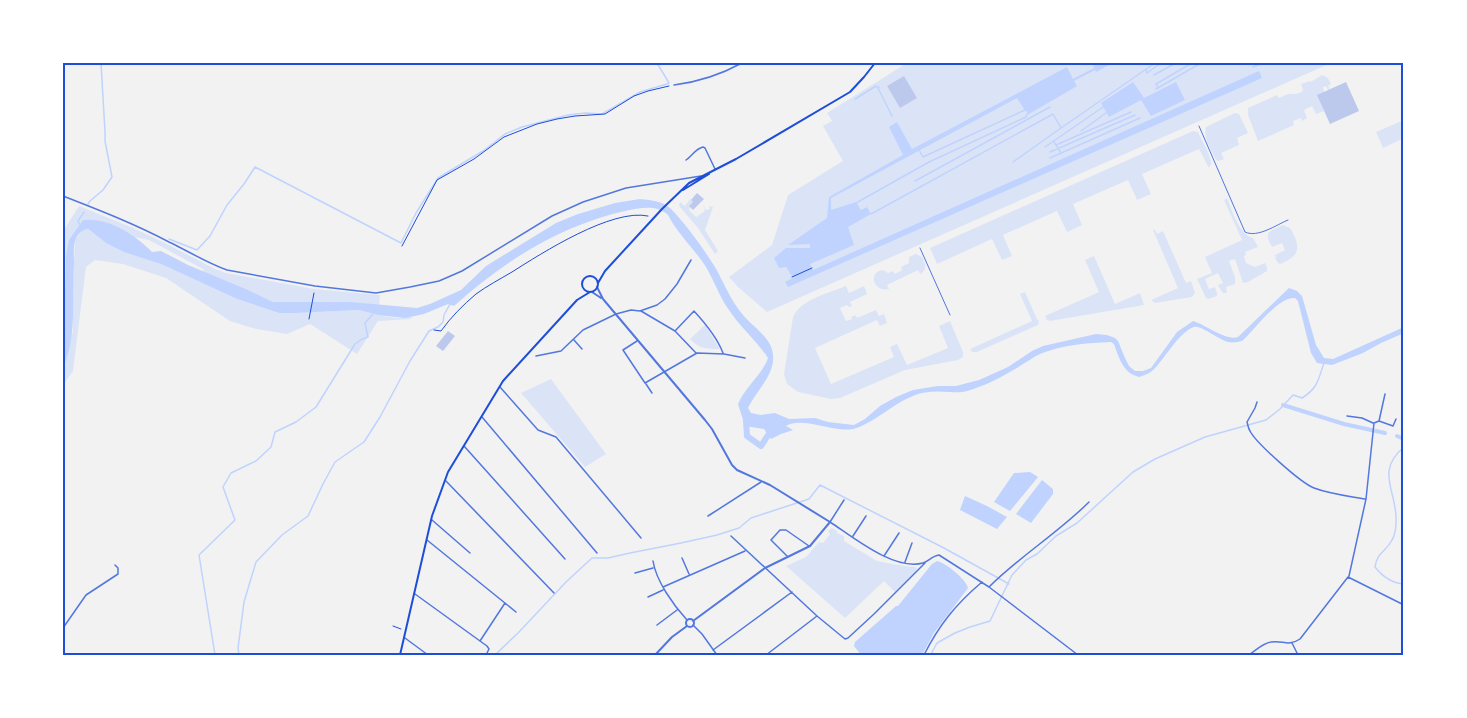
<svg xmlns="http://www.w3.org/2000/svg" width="1467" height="718" font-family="'IBM Plex Serif',serif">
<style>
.green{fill:#dbe4f7}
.water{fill:#bfd3fe}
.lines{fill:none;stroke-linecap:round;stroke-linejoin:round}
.stream{stroke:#bfd3fe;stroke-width:1.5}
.canal{stroke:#bfd3fe;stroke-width:4}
.river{stroke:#bfd3fe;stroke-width:6}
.building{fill:#bdc9ec}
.path{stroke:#1d4ed8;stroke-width:1}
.service{stroke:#5277de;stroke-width:1}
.minor{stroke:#5277de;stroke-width:1.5}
.tertiary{stroke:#5277de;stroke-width:2}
.secondary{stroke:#1d4ed8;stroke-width:2}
.neatline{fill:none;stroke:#1d4ed8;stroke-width:2}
</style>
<rect width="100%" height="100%" fill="#f2f2f2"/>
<path class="green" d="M907,63h424l-564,249 -29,-25 -9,-10 43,-32 16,-50 55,-34 -20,-35 9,-5 -5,-8z
M1322,75l6,3 3,6 -3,2 2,3 -2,1 -2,-4 -3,1 1,5 -6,3 6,16 -8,3 -4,-8 -8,4 3,8 -5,3 -1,-3 -8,3 1,4 -36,16 -10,-26v-7l29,-13 2,3c3,-1 7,-4 10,-4 6,0 8,1 14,-3l-2,-7 9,-3 1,1z
M1235,113l4,1 9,19 -11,5 2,7 -18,8 3,6 -5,2 -3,-1c-5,-10 -13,-21 -10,-33z
M1404,120v18l-21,10 -7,-16z
M1193,131l5,1c3,7 14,25 13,32 0,1 -2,3 -2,4l-10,-19 -57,25 9,20 -14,6 -9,-20 -55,24 9,21 -15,7 -10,-21 -54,24 9,21 -10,4 -10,-21 -55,25 -7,-16z
M1227,198c6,14 11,35 26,40l5,9 -13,5 1,2 -2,3 2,6 9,4 10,-4 2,4v4l-19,11 -5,1 -8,-24 -6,2 6,16v7l-9,3 1,6h-3l-2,-1 -4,-7 5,-2 -5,-10 -13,6 4,10 6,-2 2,6v3l-9,3 -2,-1 -9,-19 15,-6 -7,-16 37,-17 -18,-40z
M690,199l3,3 -4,8 7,7 9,-6 -2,-7 3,6 4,-1 -1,-3 4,1 -8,23 13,21 -3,3 -17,-26 -19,-22 1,-4 5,4z
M79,206l52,21 36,17 48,25 11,4 88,16 66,6 -1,10 -28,-3h-78l-27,-13 -42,-17 -1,-3 -54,-29 -15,-3 -20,-11 -31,-6 -17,35 -1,56 -2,17v-97z
M1283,225l7,3c11,18 11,28 -10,36l-2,-1 -3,-5h1l-1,-3 10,-5 -3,-7 -10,4c-9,-16 -3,-15 11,-22z
M86,228l20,15 55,21 76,35 42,14h17l63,-3 19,5 19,3 15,-1 -1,2 -33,2 -21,33 -47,-30 -23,10 -31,-5 -26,-8 -64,-43 -43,-14 -28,-4 -9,7 -13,104 -10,14v-18l10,-36v-53l2,-38 8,-11z
M1153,230h2l2,4 6,-3 23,52 5,-2 4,12 -3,4 -37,6 -4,-3 27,-12z
M916,254l6,3c3,6 6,13 -2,17l-2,-4 -31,15 2,4c-15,4 -22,-17 -6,-19l5,3 5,-2 2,3 7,-4 -1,-3 8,-4v-6z
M1094,256l21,48 25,-11 4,12 -94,16 -3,-1 -2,-4 54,-24 -14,-32z
M846,286l3,7 15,-7 3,8 -17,8 2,4 -3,1 -2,-2 -7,3 6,13 6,-2 -1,-2 5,-2 1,3 19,-8 3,6 5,-2 3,9 -7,3 -3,-6 -62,28 16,36 63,-27 -4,-10 7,-3 10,21 41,-17 -9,-22 11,-5 13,31v5l-5,3 -53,10 -65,28 -9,1 -33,-7 -11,-8 -3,-10 9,-57c8,-18 36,-24 53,-31z
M1025,292l12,27 2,2 -1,4 -61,27h-5l-2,-3 62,-28 -12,-27z
M705,325l15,24c-14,0 -20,0 -30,-10z
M551,379l55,75 -21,13 -64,-74z
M832,528l5,3v2l7,3v5l33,20c12,2 25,5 38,6l2,1 -1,3 -21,21 -11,-11 -39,37 -59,-52 20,-9 13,-15 4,1 7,-9 -2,-3z"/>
<path class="water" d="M1099,63h14l-17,9 -1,-2 -21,11 3,5 -48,28 -5,-5 -7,-11 -186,100v12l25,-8 5,8 6,-3 4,7 -23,13 6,18 -44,19 3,6 446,-199 3,7 -474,209 -3,-5 8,-4 -7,-11 -7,1 -5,-10 12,-10h24v-4l-22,1 39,-27 2,-21 74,-42 -14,-28 8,-5 15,27 155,-82 6,12 21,-11 -1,-2z
M1133,82l11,16 32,-16 9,18 -34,16 -10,-16 -32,17 -8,-14z
M640,199c10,1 22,2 30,9 16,16 33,40 45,59 9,16 16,34 28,48 10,12 29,23 30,40 2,20 -17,36 -25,53l3,5 10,2 14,-2 14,6 26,-1 13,4 26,3 11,-6 15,-13 16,-9 17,-7 25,-4h18l23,-6 29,-13 24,-16 11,-5 53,-12 11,1 8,3 3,3 7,17 4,8 6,5h8l8,-3 26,-36 16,-11c13,4 33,20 45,16l51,-49 8,3 5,5 14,49 8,13 9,1 71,-32v6l-23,10 -18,10 -31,12 -15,-2 -6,-10 -13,-52 -3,-3c-18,-1 -40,32 -53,43 -5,1 -9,2 -14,1 -9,-2 -27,-17 -34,-15 -14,4 -29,31 -39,41 -4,5 -10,7 -16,9 -16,-4 -20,-19 -25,-33l-3,-2c-24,1 -50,3 -71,12 -7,3 -13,8 -20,12 -16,10 -35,20 -53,25 -6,2 -12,1 -18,1 -12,-1 -25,-1 -36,4 -21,8 -40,28 -60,33 -18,4 -51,-13 -67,-3l7,4 -12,4 -10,5 -7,-10 -19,-3 -7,-22c7,-17 24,-29 30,-46 -11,-17 -28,-31 -39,-48 -11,-15 -16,-34 -27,-49 -11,-15 -26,-30 -34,-46 -12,-11 -28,-7 -43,-4 -66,15 -122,51 -171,95l-6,-2 -24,10 -19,4 -27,-3 -19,-5 -63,3h-17l-42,-14 -76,-35 -37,-12 -18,-9 -18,-14c-6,0 -11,6 -13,12 -2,7 -1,16 -1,23 -3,35 4,71 -11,103l3,-112 3,-15 14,-20c25,-3 53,15 69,32l9,-1 27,14 58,24 27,13h78l66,6 13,-4 31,-14 25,-24 70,-43 22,-9 37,-11z
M1030,472l8,5 -28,34 -16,-9 20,-29z
M1042,480l11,9v5l-22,29 -15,-9z
M965,496l22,10 20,11 -10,12 -37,-19z
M937,561c9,2 29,18 31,27l-34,45 -12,22h-61l-7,-9 1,-4 41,-36h2l34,-42z"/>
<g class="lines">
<path class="stream" d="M1253,67l10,-4
M1146,70l1,3 14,-10
M1154,75l22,-12
M878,88l14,28
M1158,88l-2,-4 36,-21
M1156,89l45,-26
M855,99l21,-13 2,2 1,-1
M1081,131l25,-18
M1054,142l7,11
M1056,145l75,-33
M1045,147l58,-40
M919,150l4,7 102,-47
M1050,152l85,-37
M1050,158l90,-40
M1013,162l48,-34
M915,181l135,-74
M856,203l73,-41 97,-45 2,-5
M88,204l2,-3 13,-11 9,-13 -7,-36v-9l-4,-69
M871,214l182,-100 8,14 94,-65
M80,225l-2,-4 6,-9
M169,239l28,11 13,-14 17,-31 17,-21 11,-17 146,76 15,-30 22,-35 45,-27 22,-17 17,-7 46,-12 18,-2 16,1 38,-22 27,-8 2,-1 -12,-20
M1404,447c-30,25 -6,45 -8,75 0,5 -1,13 -4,18 -6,12 -15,12 -17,27 7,9 16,16 29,17
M215,655l-16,-100 36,-35 -12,-33 8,-14 25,-12 15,-14 4,-15 21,-10 20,-15 39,-63 7,-5 6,-2 -3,-14 8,-9
M239,655l-1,-7 6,-46 12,-40 26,-27 26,-19 15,-32 12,-22 29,-20 16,-25 30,-56 19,-30 9,-4 5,-5 1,-7 6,-11
M495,655l23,-22 48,-51 26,-24h16l22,-5 51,-10 36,-8 22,-7 12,-10 58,-19 11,-14 124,63 65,36
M934,655l-2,-3 5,-9 18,-10 15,-6 20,-6 22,-46 14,-15 11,-6 19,-18 21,-13 56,-51 22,-13 50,-22 61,-17 14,-11 13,-14 9,3c16,-10 16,-18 22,-35"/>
<path class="canal" d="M1283,405l61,19 41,9
M1397,436l7,3"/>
<path class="river" d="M746,421l1,15 14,10 11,-17"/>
</g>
<path class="building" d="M904,76l13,22 -17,10 -13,-22z
M1346,82l13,29 -29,13 -13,-29z
M697,193l7,6 -11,11 -4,-4 4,-4 -2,-2z
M448,331l7,5 -12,15 -7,-5z"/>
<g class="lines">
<path class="path" d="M402,246l35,-66 37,-21 30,-22 33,-13 20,-5 18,-3 30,-2 29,-18 14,-5 21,-5
M792,277l20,-9
M309,319l5,-26
M434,330l7,1c10,-14 22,-26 35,-37 11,-8 24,-15 36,-22 30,-19 100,-64 136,-56
M393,626l8,3"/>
<path class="service" d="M1199,126l46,106c13,6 31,-7 43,-12
M920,248l30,67"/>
<path class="minor" d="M674,85c24,-3 46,-10 68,-22
M686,160c6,-4 9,-11 17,-13l2,1 10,21
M63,196c36,14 72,28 106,46 19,9 38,21 58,28l88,16 61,7 34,-6 29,-6 23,-10 90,-55 31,-14 43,-14 75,-12
M641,311l34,20 21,22
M675,331l19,-20c11,12 23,26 29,42
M574,340l8,9
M637,341l-14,9 22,33 52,-30 27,1 21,4
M536,356l25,-5 22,-21 33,-16 15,-4 9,1 17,-6 8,-6 12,-15 14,-24
M646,384l6,9
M500,387l38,43 18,7 85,101
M1257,402l-2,6 -8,14c1,3 1,6 3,9 6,12 51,52 64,57 16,6 34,8 51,11
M1347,416l15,2 11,5
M482,417l115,136
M1379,421l14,5 3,-7
M464,446l101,113
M446,481l108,112
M844,500l-14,22c23,15 64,49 93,41 6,-2 9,-7 16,-8l50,32
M708,516l53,-34
M432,520l38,33
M731,536l86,80 28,23 3,-1 26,-24 51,-51
M853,536l13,-20
M427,540l89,72
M787,556l-16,-16 9,-10h6l23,16
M884,556l15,-23
M682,558l7,16
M653,561c3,20 21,45 34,59
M905,562l7,-19
M635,573l18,-5
M1349,576l17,-77 8,-76 5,-2 6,-27
M663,587l82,-36
M415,594l65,47
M648,597l15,-7
M657,625l20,-15
M693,625l9,9 15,21
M63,628l23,-33 32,-21v-6l-3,-3
M405,638l23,17
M1292,643l6,12
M713,650l79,-58
M486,655l3,-6 -2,-3 -7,-5 25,-38
M766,655l51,-39
M924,655c15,-30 32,-51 58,-73
M1078,655l-89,-68c31,-31 69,-54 100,-85
M1249,655c7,-5 14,-12 22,-13 12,-2 17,5 29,-3l48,-62 56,28"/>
<path class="tertiary" d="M597,287l6,12 102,121 7,9 20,36 5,5 33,15 60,37 -20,24 -45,22 -72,53
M592,292l9,6
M686 623a4 4 0 1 1 8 0a4 4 0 1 1-8 0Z
M655,655l17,-18 15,-11"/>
<path class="secondary" d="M683,190l26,-16
M582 284a8 8 0 1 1 16 0a8 8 0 1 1-16 0Z
M598,283l7,-12 57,-62 27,-26 47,-24 114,-67 14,-15 11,-14
M400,655l32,-139 16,-44 55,-91 74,-81 13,-8"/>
</g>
<rect width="1467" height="718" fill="none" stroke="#ffffff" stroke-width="129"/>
<rect x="64" y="64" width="1338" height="590" class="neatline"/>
</svg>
